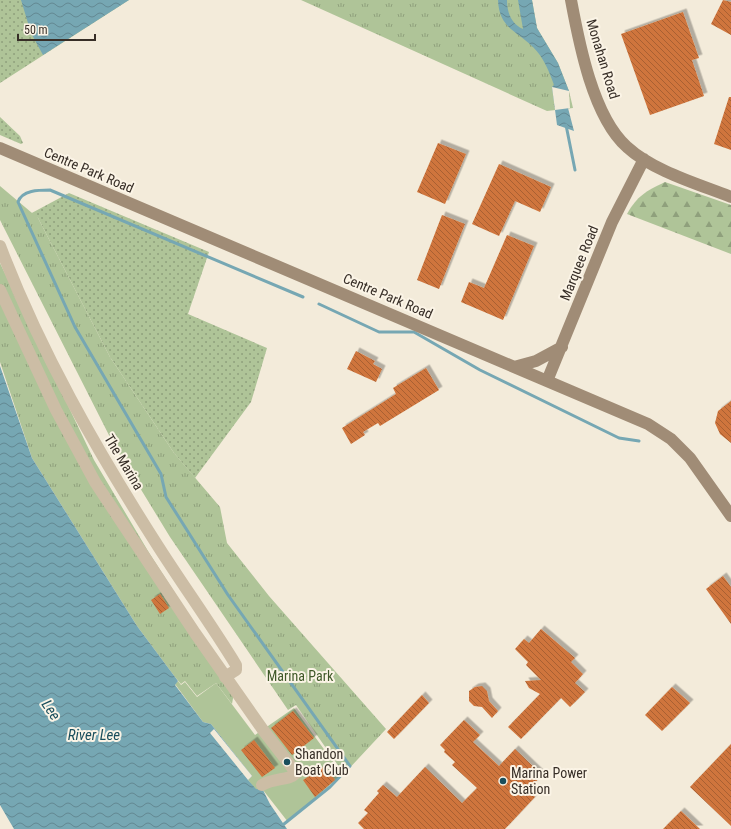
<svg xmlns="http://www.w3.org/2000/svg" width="731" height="829" font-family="'Roboto Condensed',sans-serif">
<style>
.grass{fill:url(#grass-dots)}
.forest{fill:url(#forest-firs)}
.park{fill:url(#park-tufts)}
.garden{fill:#afc498}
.water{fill:url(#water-waves)}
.pier{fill:#f3ebda}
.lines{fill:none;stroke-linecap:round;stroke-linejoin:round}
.stream{stroke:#76a7b3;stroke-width:3}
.building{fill:url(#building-back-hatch);filter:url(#shadow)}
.street{stroke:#ccbda5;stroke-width:12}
.secondary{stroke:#a08c76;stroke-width:12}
.poi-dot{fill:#194e5c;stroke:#fbf4e6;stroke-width:1.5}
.labels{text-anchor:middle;stroke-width:4;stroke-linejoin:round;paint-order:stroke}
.street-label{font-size:14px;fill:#372e27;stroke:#fbf4e6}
.park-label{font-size:14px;fill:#3f5828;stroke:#fbf4e6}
.poi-label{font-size:14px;fill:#372e27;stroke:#fbf4e6;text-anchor:start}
.water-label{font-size:15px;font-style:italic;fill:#194e5c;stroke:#fbf4e6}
</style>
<defs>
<pattern id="grass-dots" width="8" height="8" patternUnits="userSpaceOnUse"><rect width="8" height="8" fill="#afc498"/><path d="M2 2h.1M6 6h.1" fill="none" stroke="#8fa07c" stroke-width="1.8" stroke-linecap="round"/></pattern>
<pattern id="forest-firs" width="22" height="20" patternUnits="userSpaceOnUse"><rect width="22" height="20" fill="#afc498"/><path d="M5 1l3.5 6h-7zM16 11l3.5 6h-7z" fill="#8fa07c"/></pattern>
<pattern id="park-tufts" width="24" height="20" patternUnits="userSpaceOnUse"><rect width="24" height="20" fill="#afc498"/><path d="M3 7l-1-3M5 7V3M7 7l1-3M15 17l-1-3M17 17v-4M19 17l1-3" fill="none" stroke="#8fa07c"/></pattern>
<pattern id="water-waves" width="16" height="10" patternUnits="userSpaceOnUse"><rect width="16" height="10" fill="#76a7b3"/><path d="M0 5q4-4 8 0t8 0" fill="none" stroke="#628892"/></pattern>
<pattern id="building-back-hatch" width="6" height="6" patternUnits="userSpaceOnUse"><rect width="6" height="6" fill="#cf753c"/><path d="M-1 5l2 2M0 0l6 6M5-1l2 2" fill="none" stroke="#a96032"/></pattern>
<filter id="shadow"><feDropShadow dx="3.5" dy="-3.5" stdDeviation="0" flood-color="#0004"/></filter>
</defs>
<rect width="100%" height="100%" fill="#f3ebda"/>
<path class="grass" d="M0,0h129l-129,83z
M0,117l20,19 3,7 -2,1 -21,-9z
M69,193l140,59 -21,62 79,34 -16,54 -56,76 -21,-25 -64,-96 -72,-139 -10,-3z"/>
<path class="forest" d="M665,182l66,23v49l-104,-40c10,-18 19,-23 38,-32z"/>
<path class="park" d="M301,0h231l5,28 21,35 11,28 4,17 -26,3z
M0,186l38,32 72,139 64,96 46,54 7,36 42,53 117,133 -42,45 -48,-69 -8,5 -118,-173 -55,-90 -115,-227z
M0,263l94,197 54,91 87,136 -3,17 -16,-21 -19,13 -12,-15 -4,3 -6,-7 -38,-51 -105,-168 -32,-96z"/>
<path class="garden" d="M178,681l3,4 4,-3 12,15 19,-14 39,52 39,-27 48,66 -54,48 -25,-32h-7l-8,-10 4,-4 -41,-52 -8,-2 -28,-38z"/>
<path class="water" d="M21,0h108l-86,55 -12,-22z
M498,0h9c0,12 4,24 16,29l-5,-29h14l5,28 21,35 11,28 -1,17 6,23 -17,-6 -5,-38 2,-2c-5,-14 -10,-27 -21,-38 -17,-17 -34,-19 -35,-47z
M0,366l32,92 105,168 41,55 -3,4 28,37 8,2 41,52 -4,4 8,9 7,1 7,14 17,25h-273l-14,-24z"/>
<path class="pier" d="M552,87l17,4 1,17 -15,2z
M214,729l38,47 -4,4 -38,-47z"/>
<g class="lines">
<path class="stream" d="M566,125l9,45
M319,304l60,28h35l66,38 139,68 20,3
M284,824l46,-37 20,-21 -122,-171 -62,-98 -5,-23 -86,-147 -57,-125c4,-12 21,-12 32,-12l253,107"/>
</g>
<path class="building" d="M723,0l8,2v33l-20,-11z
M683,12l16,46 -7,2 12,36 -54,19 -29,-81z
M729,97h2v53l-17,-6z
M438,143l28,11 -21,50 -28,-12z
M499,164l52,23 -11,25 -25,-11 -16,35 -27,-12z
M442,215l23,9 -26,65 -22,-9z
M507,235l27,11 -31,74 -42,-18 8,-20 15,6z
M356,351l19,10 -2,3 9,5 -6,13 -29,-13z
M426,368l13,22 -59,36 -2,-3 -15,9 2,3 -14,9 -9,-16 54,-34 -3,-6z
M731,401v42l-11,-9 -5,-11 3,-12z
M723,576l8,11v37l-25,-35z
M160,594l9,14 -9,6 -9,-14z
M541,629l34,29 -4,4 12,12 -8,9 10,9 -15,15 -9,-9 -40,41 -13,-12 32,-33 -11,-6 -4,-7 16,-1 -15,-15 2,-3 -13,-13 9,-10 5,4z
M482,686l5,5 2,10 9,10 -6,7 -10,-11 -8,-1 -5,-5v-10l6,-4z
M672,687l18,16 -28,28 -17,-16z
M422,695l7,8 -35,36 -7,-7z
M293,711l21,27 -22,17 -21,-27z
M464,720l16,15 -7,7 26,24 16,-17 27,26 -14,15 7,7 -30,32h-141l-6,-6 10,-10 -4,-3 15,-17 -2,-2 6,-6 14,12 28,-30 37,36 15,-15 -25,-23 3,-3 -11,-10 1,-2 -5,-5z
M254,740l21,28 -13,9 -21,-27z
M731,744v82l-41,-39z
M325,766l10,14 -20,17 -12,-17z
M681,811l19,18h-37z"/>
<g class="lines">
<path class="street" d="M0,246c40,105 96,203 156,297 26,41 55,81 80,122v5l-11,7
M0,290l56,120 39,72 100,151 68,97 31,40 1,4c-5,6 -22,4 -33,11"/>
<path class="secondary" d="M571,0c8,43 22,117 56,147 26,24 71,37 104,50
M0,148l648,276 23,15 19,19 41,58
M514,367l22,-6 26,-14
M547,381l65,-159 32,-63"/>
</g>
<g class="poi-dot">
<circle cx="287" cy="762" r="4"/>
<circle cx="503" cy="781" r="4"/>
</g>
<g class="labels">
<g class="street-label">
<text transform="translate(603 59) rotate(73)" y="5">Monahan Road</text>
<text transform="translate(89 170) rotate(23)" y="5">Centre Park Road</text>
<text transform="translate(579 263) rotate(-68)" y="5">Marquee Road</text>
<text transform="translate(388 296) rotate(23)" y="5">Centre Park Road</text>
<text transform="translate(124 462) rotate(59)" y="5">The Marina</text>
</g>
<g class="park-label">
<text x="300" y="681">Marina Park</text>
</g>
<g class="poi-label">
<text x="295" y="759">Shandon<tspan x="295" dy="16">Boat Club</tspan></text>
<text x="511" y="778">Marina Power<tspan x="511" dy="16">Station</tspan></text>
</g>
<g class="water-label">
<text transform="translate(51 710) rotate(56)" y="5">Lee</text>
<text x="94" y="740">River Lee</text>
</g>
</g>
<path d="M18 34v6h77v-6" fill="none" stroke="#372e27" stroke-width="2"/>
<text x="24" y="34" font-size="12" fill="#372e27" stroke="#fbf4e6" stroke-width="3" paint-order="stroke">50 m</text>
</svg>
